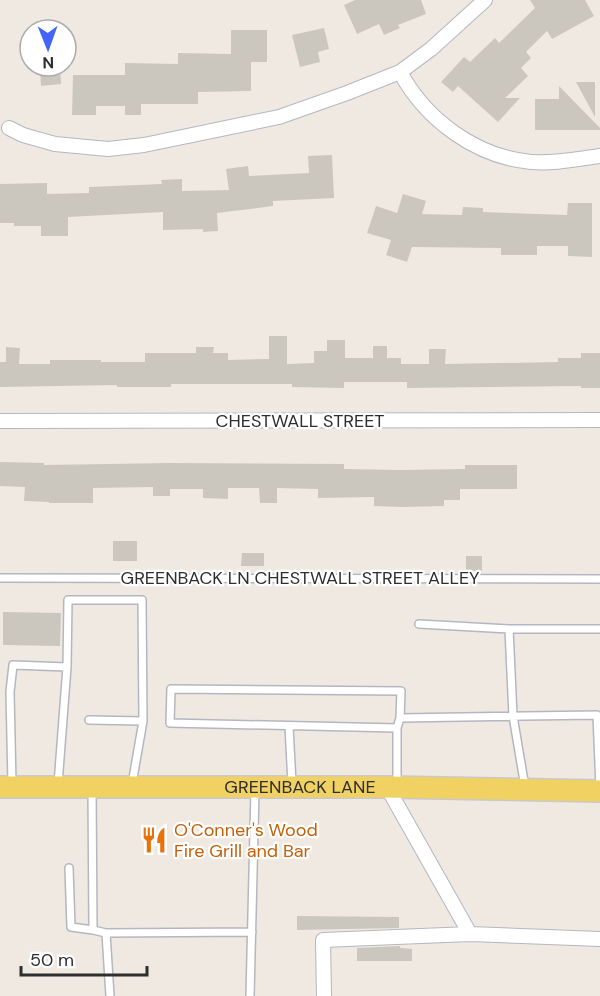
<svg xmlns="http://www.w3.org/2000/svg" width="600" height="996" font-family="'DM Sans',sans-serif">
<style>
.building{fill:#cbc7bf}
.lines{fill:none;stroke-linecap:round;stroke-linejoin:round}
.lane-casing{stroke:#b4b7c1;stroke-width:10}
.street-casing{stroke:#b4b7c1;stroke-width:16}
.primary-casing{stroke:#c9c9c9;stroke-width:24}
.lane{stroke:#fff;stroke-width:7}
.street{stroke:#fff;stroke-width:14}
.primary{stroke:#f2d163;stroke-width:21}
.labels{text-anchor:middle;stroke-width:4.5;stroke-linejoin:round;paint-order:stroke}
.street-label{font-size:18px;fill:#2e2e2e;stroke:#fff}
.food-label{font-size:18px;fill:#c56008;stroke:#fff;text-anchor:start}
</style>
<rect width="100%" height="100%" fill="#efe9e1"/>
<path class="building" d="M355,0h66l5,14 -28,11 2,3 -16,7 -5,-11 -22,10 -13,-29z
M530,0h55l9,16 -42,23 -5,-8 -21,21 5,6 -10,10 7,8 -23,22h15l-22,24 -40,-36 -5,6 -12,-10 23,-25 6,5 25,-24 4,5 36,-35z
M324,28l5,21 -11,3 2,10 -20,5 -8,-32z
M231,30h36v32h-16v29l-53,1v12h-57v11h-16v-9h-29v9h-24l1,-40h52v-12l53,1v-11l53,1z
M40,66h20l1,18 -20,2z
M576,82h19v35z
M559,86l41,42v2h-65v-31h24z
M332,155l2,43 -61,3v5l-56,7 1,18 -15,1v-3l-40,1v-18l-95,5v19h-27v-10h-27v-3h-14v-39l47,-1v11l42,-1v-6l73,-3 -1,-4 21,-1v12l47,-1 -3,-21 22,-3 1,10 60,-3 -1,-17z
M403,194l23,7 -4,13 40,1 1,-8 20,1v4l84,3 1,-12h24v54l-24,-1v-10h-31v9h-36v-7l-89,-1 -5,15 -21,-7 5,-15 -24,-7 9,-27 21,7z
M269,336h18v28l27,-1v-12h13v-11h18v18h28v-12h14v12h14v6h28v-15h17l-1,15 113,-2v-4h23v-5h19v35h-19v-2l-174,2v-6h-63v6l-52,-1v-3h-121v3h-54v-2l-117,2v-25h6v-15l14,1 -1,16h31v-4h51v2h44v-9h51v-6h18l-1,6h15v7l41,-1z
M0,462l44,1v2l126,-2 174,1v5l56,1 65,-1v-4h52v24h-57v11h-16v6l-42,1 -28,-1v-9l-56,1v-9l-41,-1v15h-17l-1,-15h-31v11l-25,-1v-9h-33v7h-17v-9l-60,1v15h-44v-1l-25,-1 1,-14 -25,-1z
M113,541h24v20h-24z
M242,553h22v13h-23z
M466,556h16v15h-16z
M3,612l58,1 -1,33 -57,-1z
M297,916l102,1v11l-102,2z
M400,946v2l12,1v12h-55v-13z"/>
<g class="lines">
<g class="lane-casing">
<path id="lane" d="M0,578l600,1
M419,624l90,5
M400,718l-3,10 -227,-5 1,-34 230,2 -1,27 197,-3 3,73
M89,720l54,1
M289,726l3,58
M397,728v57
M12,784l-2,-92 3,-27 54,2 1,-67h74l1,121 -11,63
M58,784l9,-117
M525,787l-12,-71 -4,-87h91
M92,788l1,142 13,3
M69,868l2,59 22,3
M110,996l-4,-63 146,-1
M250,996l5,-206"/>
</g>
<g class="street-casing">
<path id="street" d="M400,72c26,48 76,85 131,90 23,2 46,-3 69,-6
M9,128l14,7 32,9 53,5 36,-4 135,-28 68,-24 53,-21 31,-23 54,-49
M0,421l600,-1
M387,787l83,147 130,5
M324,996l-1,-56 147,-6"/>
</g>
<g class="primary-casing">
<g id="primary">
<path id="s1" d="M0,787h387l213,4"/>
</g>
</g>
<use href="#lane" class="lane"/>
<use href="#street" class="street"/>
<use href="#primary" class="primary"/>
</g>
<defs>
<g id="restaurant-bare" transform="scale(2.07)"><path d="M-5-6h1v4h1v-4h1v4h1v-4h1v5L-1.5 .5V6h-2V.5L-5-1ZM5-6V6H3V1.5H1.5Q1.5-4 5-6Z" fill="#e8710a" stroke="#fff" stroke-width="2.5" paint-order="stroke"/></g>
</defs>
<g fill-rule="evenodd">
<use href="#restaurant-bare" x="154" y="840"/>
</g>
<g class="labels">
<g class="street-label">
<text x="300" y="427">CHESTWALL STREET</text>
<text x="300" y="584">GREENBACK LN CHESTWALL STREET ALLEY</text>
<text dy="6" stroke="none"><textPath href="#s1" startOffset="300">GREENBACK LANE</textPath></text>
</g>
<g class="food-label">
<text x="174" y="836">O'Conner's Wood<tspan x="174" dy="21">Fire Grill and Bar</tspan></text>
</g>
</g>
<g transform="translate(48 48) rotate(179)"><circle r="28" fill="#ffffff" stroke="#ababab" stroke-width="1.5"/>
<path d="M0-4.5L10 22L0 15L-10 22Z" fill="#4264fb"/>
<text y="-9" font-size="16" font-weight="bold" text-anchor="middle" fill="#2e2e2e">N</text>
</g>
<path d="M21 966v9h126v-9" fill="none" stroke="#2e2e2e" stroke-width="3"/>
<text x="30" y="966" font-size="18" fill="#2e2e2e" stroke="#ffffff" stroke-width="4.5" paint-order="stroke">50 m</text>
</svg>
